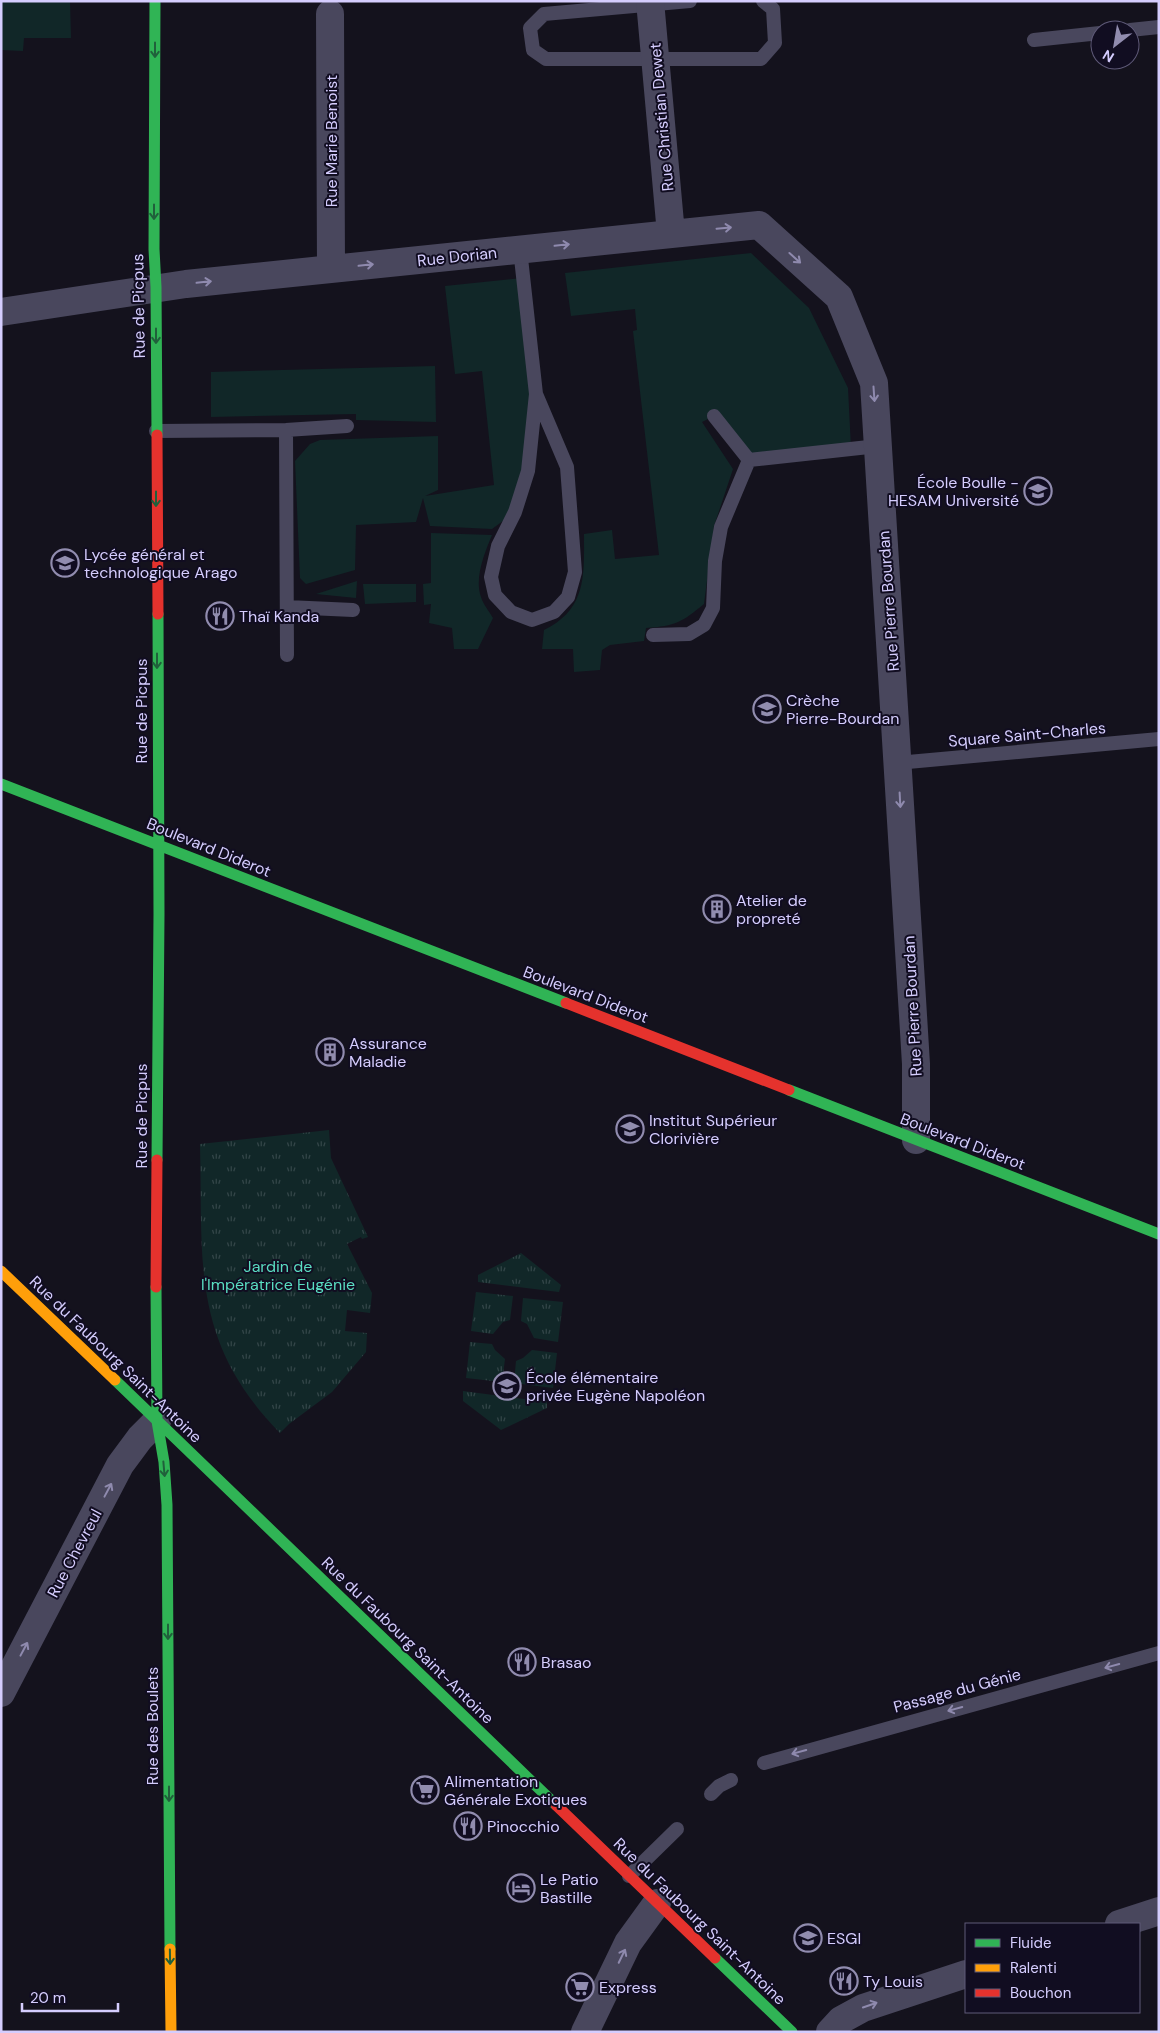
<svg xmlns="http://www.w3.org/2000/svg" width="1160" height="2033" font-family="'DM Sans',sans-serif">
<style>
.grass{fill:url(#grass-tufts)}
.garden{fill:#112728}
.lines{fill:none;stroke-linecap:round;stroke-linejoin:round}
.lane{stroke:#49475d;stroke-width:14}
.street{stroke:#49475d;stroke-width:28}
.fast{stroke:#30b455;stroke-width:11}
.slow{stroke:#ff9f0a;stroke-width:11}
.jam{stroke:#e5322d;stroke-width:11}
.oneway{stroke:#20603b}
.oneway2{stroke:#8f8aae}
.labels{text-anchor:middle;stroke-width:4;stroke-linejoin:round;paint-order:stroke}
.street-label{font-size:16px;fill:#d5cdfe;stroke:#110d21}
.poi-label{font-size:16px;fill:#d5cdfe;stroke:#110d21;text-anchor:start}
.park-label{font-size:16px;fill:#5addc2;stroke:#110d21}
</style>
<defs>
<pattern id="grass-tufts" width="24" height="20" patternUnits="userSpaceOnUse" patternTransform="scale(1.25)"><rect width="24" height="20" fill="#112728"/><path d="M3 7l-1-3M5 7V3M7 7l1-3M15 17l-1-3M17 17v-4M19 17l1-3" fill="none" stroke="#334548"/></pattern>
</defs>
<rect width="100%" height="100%" fill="#14121d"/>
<path class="grass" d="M329,1130l2,28 37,79 -6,2 -1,-2 -14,7 25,49 -2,20 -23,-3 -2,21 22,2 -1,19 -34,40 -43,32 -9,9c-90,-92 -77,-171 -80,-289z
M521,1253l40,32 -2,7 -81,-10v-7z
M476,1292l37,4 -3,24 -7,2 -10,12 -22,-3z
M523,1298l40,4 -5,40 -24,-4 -7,-14 -6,-3z
M470,1342l22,2 3,6 10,9 -3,23 -36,-4z
M532,1350l25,3 -4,35 -39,-5 2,-22 7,-3z
M463,1391l84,11v6l-46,22 -38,-29z"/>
<path class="garden" d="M1,1h69l1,37h-47l-1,13 -22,-1z
M751,253l58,55 39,80 3,60 -102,12 -35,-44 -12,6 31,47 -19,57 -10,78c-22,18 -28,22 -58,24l-2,13 -34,4 -8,5 -2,20 -26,2 -1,-23h-31l2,-19c43,-21 40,-55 40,-96l28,-4 3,29 44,-4 -26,-224 4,-1 -2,-21 -64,7 -6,-43z
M522,278l14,116 -21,118 -23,17 -62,-3 -7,-28 -7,24 -60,3 -1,45 -49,14 -6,-6 -5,-117 15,-17 10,-4 118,-4v54l-13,6 69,-11 -12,-114 -27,3 -10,-88z
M435,366l1,56 -80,-2v-6l-145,3v-45z
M431,533l61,2c-7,17 -18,43 -11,62 2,7 8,14 12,21l-15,31h-24l-2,-21 -23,-5 2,-19 -7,1 -1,-21 8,-1z
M357,581l-1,17 -40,-4z
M363,584h53v18l-51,2z"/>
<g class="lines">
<path class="lane" d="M690,1l-146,13 -14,14 3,22 13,9h215l14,-16 -2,-34 -10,-8
M1130,30l29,-3
M1034,40l66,-7
M520,249l16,145 -8,77 -13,41 -17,34 -7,31 4,18 16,17 21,8 22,-8 14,-15 7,-25 -8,-105 -31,-73
M714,416l35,44
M286,430l1,225
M156,431l130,-1 61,-4
M287,607l66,3
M653,635l36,-1 15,-9 9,-17 2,-47 6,-34 28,-67 129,-14
M897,763l262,-24
M764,1763l395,-110
M711,1794l8,-8 12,-6
M629,1876l48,-47"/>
<path class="street" d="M650,1l21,233
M330,14l1,254
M1,312l185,-28 573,-59 80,72 35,86 42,681v76
M1,1693l119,-228 20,-27 17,-17
M1119,1924l40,-13
M585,2032l43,-89 29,-40
M830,2032l11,-12 22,-12 103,-34"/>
<path class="fast" d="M155,1l-1,248 2,38 1,148
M1,784l565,219
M789,1090l370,144
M157,1160l2,-246 -1,-300
M156,1287l1,134 7,41 3,43 3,444
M115,1380l441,425
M715,1958l77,74"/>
<path class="slow" d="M1,1271l114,109
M170,1949l1,83"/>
<path class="jam" d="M157,435l1,179
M566,1003l223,87
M156,1287l1,-127
M556,1805l159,153"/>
</g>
<defs><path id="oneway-shaft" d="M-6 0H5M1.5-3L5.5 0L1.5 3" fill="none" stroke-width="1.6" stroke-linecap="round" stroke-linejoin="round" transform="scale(1.25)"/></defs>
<g class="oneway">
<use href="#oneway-shaft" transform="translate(155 50) rotate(90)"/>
<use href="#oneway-shaft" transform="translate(154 212) rotate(90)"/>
<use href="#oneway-shaft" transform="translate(156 336) rotate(90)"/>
<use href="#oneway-shaft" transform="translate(156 499) rotate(90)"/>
<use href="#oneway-shaft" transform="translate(157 661) rotate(90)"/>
<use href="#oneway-shaft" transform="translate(164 1469) rotate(85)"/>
<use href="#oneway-shaft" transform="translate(168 1632) rotate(90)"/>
<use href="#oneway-shaft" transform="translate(169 1794) rotate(90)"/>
<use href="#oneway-shaft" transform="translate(170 1957) rotate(89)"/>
</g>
<g class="oneway2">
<use href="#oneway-shaft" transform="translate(724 228) rotate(-5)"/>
<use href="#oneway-shaft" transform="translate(562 245) rotate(-6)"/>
<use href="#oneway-shaft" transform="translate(795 258) rotate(42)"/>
<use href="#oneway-shaft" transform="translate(366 265) rotate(-6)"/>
<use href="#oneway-shaft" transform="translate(204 282) rotate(-6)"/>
<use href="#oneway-shaft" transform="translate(874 394) rotate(86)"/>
<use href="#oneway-shaft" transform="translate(900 800) rotate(87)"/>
<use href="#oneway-shaft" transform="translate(108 1490) rotate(-62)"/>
<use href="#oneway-shaft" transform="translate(24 1649) rotate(-62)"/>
<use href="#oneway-shaft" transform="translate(1112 1666) rotate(165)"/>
<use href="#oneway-shaft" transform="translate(955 1709) rotate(165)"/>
<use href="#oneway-shaft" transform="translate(799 1752) rotate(165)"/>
<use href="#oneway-shaft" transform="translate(622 1956) rotate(-64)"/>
<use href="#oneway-shaft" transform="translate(870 2005) rotate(-19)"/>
</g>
<defs>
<g id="university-ring" transform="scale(1.4375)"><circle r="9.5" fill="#110d21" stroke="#918caf" stroke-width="1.5"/><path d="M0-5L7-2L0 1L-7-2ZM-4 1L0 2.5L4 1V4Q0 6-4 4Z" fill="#918caf"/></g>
<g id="school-ring" transform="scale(1.4375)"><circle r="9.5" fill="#110d21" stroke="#918caf" stroke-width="1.5"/><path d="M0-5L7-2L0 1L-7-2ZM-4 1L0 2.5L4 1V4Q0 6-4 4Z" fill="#918caf"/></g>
<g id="restaurant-ring" transform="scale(1.4375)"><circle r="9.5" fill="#110d21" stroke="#918caf" stroke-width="1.5"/><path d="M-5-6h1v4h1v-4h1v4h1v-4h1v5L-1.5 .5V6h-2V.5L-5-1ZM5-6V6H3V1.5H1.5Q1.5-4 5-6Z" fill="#918caf"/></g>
<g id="building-ring" transform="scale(1.4375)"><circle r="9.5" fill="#110d21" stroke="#918caf" stroke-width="1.5"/><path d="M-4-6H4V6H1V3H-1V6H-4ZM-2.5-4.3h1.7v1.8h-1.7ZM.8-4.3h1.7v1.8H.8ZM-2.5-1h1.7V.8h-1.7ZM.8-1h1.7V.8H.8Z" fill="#918caf"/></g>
<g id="supermarket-ring" transform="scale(1.4375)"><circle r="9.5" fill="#110d21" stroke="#918caf" stroke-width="1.5"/><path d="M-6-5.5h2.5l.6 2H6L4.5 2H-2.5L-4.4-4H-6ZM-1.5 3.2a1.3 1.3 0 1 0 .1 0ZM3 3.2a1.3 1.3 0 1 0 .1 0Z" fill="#918caf"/></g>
<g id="hotel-ring" transform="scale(1.4375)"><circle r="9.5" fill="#110d21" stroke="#918caf" stroke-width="1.5"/><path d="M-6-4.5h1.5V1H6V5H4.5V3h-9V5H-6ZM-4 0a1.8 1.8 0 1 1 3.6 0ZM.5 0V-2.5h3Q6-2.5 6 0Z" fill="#918caf"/></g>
</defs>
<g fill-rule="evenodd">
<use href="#university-ring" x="1038" y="491"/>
<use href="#school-ring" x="65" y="563"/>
<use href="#restaurant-ring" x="220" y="616"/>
<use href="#school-ring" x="767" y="709"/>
<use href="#building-ring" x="717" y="909"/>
<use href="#building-ring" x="330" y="1052"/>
<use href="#university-ring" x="630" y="1129"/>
<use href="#school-ring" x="507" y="1386"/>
<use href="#restaurant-ring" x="522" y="1662"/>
<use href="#supermarket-ring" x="425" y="1790"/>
<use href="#restaurant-ring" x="468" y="1826"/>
<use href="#hotel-ring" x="521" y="1888"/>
<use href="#university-ring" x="808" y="1938"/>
<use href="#restaurant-ring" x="844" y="1981"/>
<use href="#supermarket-ring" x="580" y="1987"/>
</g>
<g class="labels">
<g class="street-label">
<text transform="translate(661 117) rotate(-95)" y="6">Rue Christian Dewet</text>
<text transform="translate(331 141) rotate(-90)" y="6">Rue Marie Benoist</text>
<text transform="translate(457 256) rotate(-6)" y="6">Rue Dorian</text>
<text transform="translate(138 306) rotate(-91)" y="6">Rue de Picpus</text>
<text transform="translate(888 601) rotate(-94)" y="6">Rue Pierre Bourdan</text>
<text transform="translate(141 711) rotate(-90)" y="6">Rue de Picpus</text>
<text transform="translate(1027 734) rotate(-5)" y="6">Square Saint-Charles</text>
<text transform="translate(209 847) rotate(22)" y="6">Boulevard Diderot</text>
<text transform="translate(586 994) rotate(21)" y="6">Boulevard Diderot</text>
<text transform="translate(912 1006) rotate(-93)" y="6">Rue Pierre Bourdan</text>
<text transform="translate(141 1116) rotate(-90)" y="6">Rue de Picpus</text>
<text transform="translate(963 1141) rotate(21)" y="6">Boulevard Diderot</text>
<text transform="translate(116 1359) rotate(44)" y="6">Rue du Faubourg Saint-Antoine</text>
<text transform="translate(74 1553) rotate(-62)" y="6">Rue Chevreul</text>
<text transform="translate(408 1640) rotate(44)" y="6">Rue du Faubourg Saint-Antoine</text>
<text transform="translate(957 1690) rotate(-15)" y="6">Passage du Génie</text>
<text transform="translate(152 1726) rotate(-90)" y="6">Rue des Boulets</text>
<text transform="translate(700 1921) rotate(44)" y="6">Rue du Faubourg Saint-Antoine</text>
</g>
<g class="poi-label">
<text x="1019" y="488" text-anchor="end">École Boulle -<tspan x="1019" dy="18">HESAM Université</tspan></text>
<text x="84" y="560">Lycée général et<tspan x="84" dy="18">technologique Arago</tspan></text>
<text x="239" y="622">Thaï Kanda</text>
<text x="786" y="706">Crèche<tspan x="786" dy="18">Pierre-Bourdan</tspan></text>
<text x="736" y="906">Atelier de<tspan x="736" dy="18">propreté</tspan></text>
<text x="349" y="1049">Assurance<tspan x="349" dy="18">Maladie</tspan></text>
<text x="649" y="1126">Institut Supérieur<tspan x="649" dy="18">Clorivière</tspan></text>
<text x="526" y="1383">École élémentaire<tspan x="526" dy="18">privée Eugène Napoléon</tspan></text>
<text x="541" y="1668">Brasao</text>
<text x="444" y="1787">Alimentation<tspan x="444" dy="18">Générale Exotiques</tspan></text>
<text x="487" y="1832">Pinocchio</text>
<text x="540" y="1885">Le Patio<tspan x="540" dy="18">Bastille</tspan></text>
<text x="827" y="1944">ESGI</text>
<text x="863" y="1987">Ty Louis</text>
<text x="599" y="1993">Express</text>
</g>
<g class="park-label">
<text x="278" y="1272">Jardin de<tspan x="278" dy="18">l'Impératrice Eugénie</tspan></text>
</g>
</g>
<rect width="1160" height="2033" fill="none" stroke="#d5cdfe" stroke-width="5"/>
<rect x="965" y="1923" width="175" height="90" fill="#110d21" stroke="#5f5a79"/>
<rect x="975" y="1939" width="25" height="8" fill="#30b455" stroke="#5f5a79"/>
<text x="1010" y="1948" font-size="15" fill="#d5cdfe">Fluide</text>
<rect x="975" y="1964" width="25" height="8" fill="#ff9f0a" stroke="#5f5a79"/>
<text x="1010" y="1973" font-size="15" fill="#d5cdfe">Ralenti</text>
<rect x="975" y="1989" width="25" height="8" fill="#e5322d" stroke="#5f5a79"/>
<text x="1010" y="1998" font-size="15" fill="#d5cdfe">Bouchon</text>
<g transform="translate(1115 45) rotate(211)"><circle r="24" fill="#110d21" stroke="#5f5a79"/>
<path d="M0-4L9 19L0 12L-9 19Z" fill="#918caf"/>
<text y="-8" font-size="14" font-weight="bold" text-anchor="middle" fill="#d5cdfe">N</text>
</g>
<path d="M22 2003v8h96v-8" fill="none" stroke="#d5cdfe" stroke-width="2.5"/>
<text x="30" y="2003" font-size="15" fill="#d5cdfe" stroke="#110d21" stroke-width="4" paint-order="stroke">20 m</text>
</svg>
